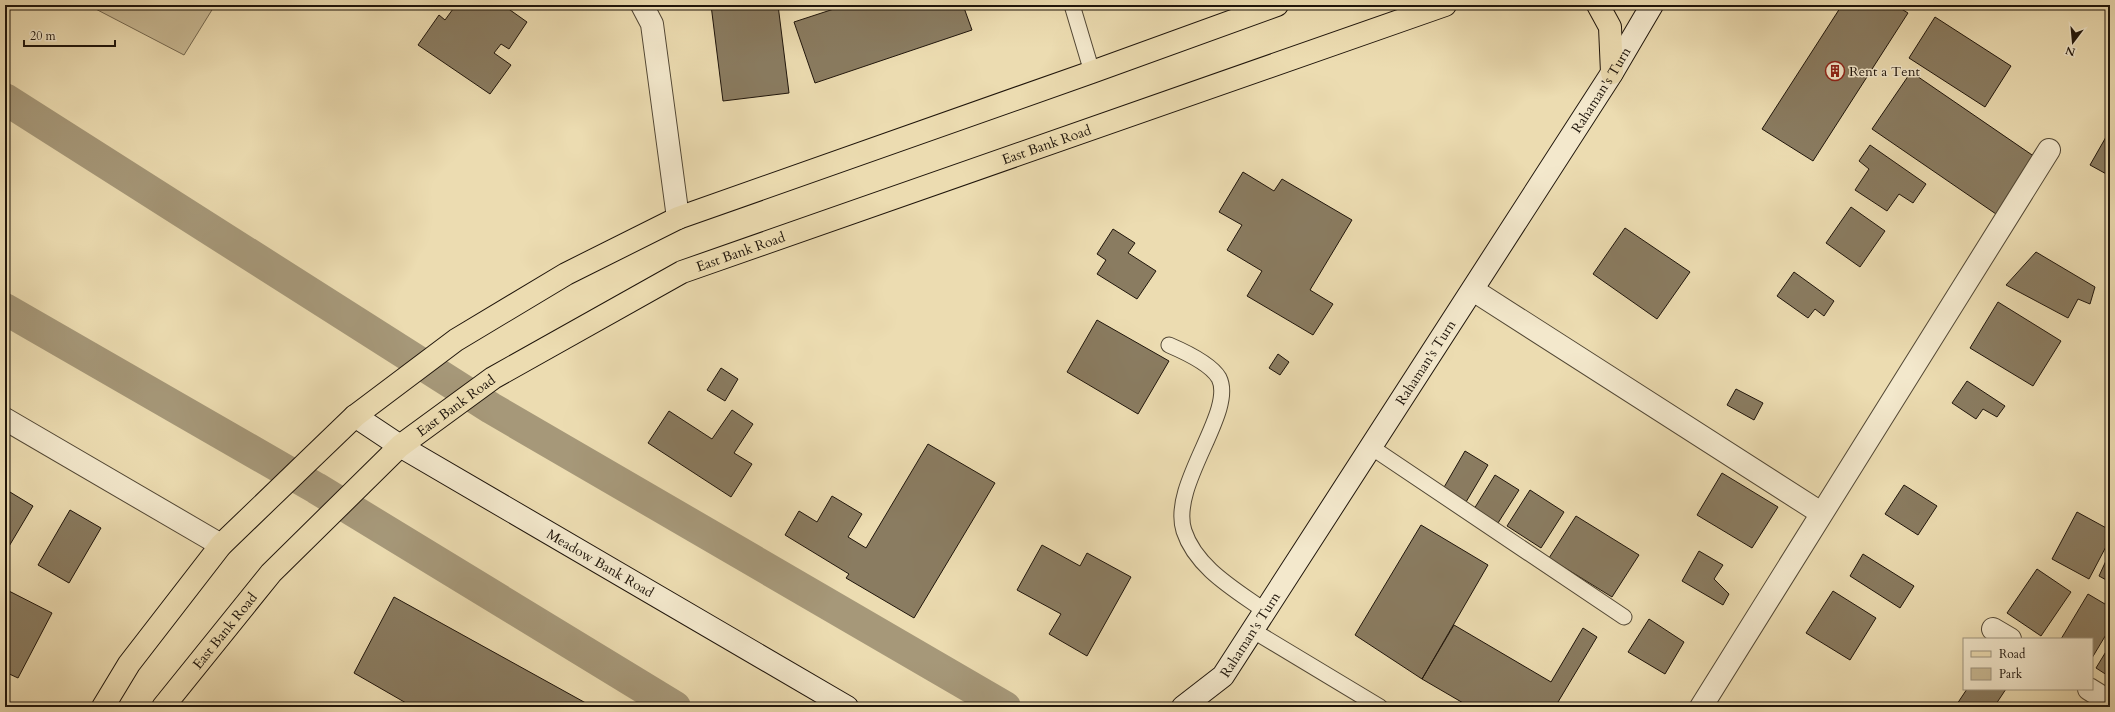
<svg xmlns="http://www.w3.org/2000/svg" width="2115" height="712" font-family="Cardo,serif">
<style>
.green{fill:#c9ba95;stroke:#746850}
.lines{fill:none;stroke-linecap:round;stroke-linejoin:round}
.canal{stroke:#a69879;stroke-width:32}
.building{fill:#8a7c61;stroke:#1f150b}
.service-casing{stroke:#524734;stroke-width:17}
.minor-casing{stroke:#524734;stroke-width:24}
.secondary-casing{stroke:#1f150b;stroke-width:24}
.primary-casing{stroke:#1f150b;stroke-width:24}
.service{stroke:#f3e8cc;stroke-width:15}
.minor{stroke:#f3e8cc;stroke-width:22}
.secondary{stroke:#f3e8cc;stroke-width:22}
.primary{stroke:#ecdcb1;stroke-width:22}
.labels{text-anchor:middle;stroke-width:3;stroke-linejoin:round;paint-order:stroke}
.poi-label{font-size:14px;fill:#1f150b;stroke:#f3e8cc;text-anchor:start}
.street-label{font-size:14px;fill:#1f150b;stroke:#f3e8cc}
</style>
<rect width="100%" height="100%" fill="#ecdcb1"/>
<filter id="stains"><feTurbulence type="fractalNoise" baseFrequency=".005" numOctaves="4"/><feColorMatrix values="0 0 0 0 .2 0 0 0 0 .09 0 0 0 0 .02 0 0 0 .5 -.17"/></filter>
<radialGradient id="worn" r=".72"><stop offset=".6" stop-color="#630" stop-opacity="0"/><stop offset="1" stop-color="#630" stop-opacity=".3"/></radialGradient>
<path class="green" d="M88,5h127l-31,50z"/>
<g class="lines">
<path class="canal" d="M5,99l486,309 514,299
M5,309l311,179 359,219"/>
</g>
<path class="building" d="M447,5h56l24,17 -18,27 -8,-5 -7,9 17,12 -21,29 -72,-49 21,-30 6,5 8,-11z
M711,5h67l11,88 -66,8z
M846,5h117l9,25 -157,53 -21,-61z
M1842,5h53l13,8 -95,148 -51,-32z
M1935,17l76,49 -26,41 -76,-49z
M1911,72l124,85 -39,57 -124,-85z
M2110,130v46l-20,-11z
M1870,145l56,39 -13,19 -14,-9 -12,17 -32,-21 14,-21 -10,-8z
M1243,172l31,19 8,-12 70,41 -42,70 23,14 -20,31 -66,-39 15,-25 -35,-21 15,-25 -23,-13z
M1851,207l34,24 -25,36 -34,-24z
M1625,228l65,44 -33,47 -64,-45z
M1113,229l22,14 -7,10 28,18 -19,28 -40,-25 9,-14 -9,-6z
M2036,252l59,35 -5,17 -12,-5 -10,19 -62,-33z
M1794,272l40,29 -10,15 -9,-7 -7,9 -31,-22z
M1998,302l63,39 -28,45 -63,-38z
M1097,320l72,41 -31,53 -71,-42z
M1278,354l11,8 -9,13 -11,-7z
M721,368l17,11 -13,22 -18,-11z
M1967,381l38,25 -8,11 -14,-8 -7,10 -24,-16z
M1736,389l27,14 -9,17 -27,-15z
M732,410l21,14 -19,29 18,11 -21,33 -83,-54 21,-32 43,28z
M928,444l67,39 -81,135 -68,-40 3,-4 -64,-39 14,-24 18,11 15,-26 30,18 -14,23 18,11z
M1465,451l23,14 -22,37 -23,-13z
M1722,473l56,34 -26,41 -55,-33z
M1495,475l24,15 -21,33 -24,-14z
M1904,485l33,21 -19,29 -33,-21z
M5,489l28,17 -28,47z
M1530,490l34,22 -23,36 -34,-22z
M70,510l31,18 -32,55 -31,-18z
M2077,512l33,18v9l-21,40 -37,-20z
M1576,516l63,39 -27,42 -63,-39z
M1421,525l67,40 -66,114 -67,-44z
M1042,545l38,21 7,-13 44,24 -44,79 -38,-22 12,-20 -44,-24z
M1699,551l24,14 -9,14 15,15 -6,11 -41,-24z
M2110,552v30l-11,-6z
M1863,554l51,32 -14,22 -50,-32z
M2037,569l34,23 -30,44 -34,-23z
M5,589l47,24 -34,65 -13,-6z
M1833,591l43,27 -26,42 -44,-27z
M2088,594l22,13v21l-18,30v-19h-31z
M394,597l199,110h-180l-59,-34z
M1649,619l35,23 -19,32 -37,-22z
M1454,625l97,57 32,-54 14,9 -42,70h-85l-48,-28z
M2110,645v32l-14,-9z
M1967,689h39l-12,18h-39z"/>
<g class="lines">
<g class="service-casing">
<path id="service" d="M1072,5l20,67
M1169,345c14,6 42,19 50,33 17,34 -50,107 -35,153 12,37 52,59 81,80
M1371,447l253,170
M1252,630l128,77"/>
</g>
<g class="minor-casing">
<path id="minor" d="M642,5l10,19 26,194
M1473,290l348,223
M5,419l216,126
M1993,629l17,10
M2089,689l21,13
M1701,707l348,-557"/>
</g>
<g class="secondary-casing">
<g id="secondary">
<path id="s1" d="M355,416l45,30 447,261"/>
<path id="s2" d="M1183,707l40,-31 389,-603 40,-68"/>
</g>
</g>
<g class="primary-casing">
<g id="primary">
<path d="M1598,5l12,22 2,46"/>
<path d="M103,707l26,-43 92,-119 134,-129 101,-76 110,-66 112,-56 414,-146 185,-67"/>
<path id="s3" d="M163,707l108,-134 129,-127 93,-68 189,-106 763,-267"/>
</g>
</g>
<use href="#service" class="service"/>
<use href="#minor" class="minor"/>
<use href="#secondary" class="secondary"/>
<use href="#primary" class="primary"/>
</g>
<defs>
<g id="building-ring" transform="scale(1)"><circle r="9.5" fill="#f3e8cc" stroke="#8f2418" stroke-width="1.5"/><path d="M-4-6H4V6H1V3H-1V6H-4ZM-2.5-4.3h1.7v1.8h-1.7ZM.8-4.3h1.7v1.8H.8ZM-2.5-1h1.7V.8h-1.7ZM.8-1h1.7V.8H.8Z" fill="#8f2418"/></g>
</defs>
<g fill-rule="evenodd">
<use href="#building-ring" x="1835" y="71"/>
</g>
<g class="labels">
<g class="poi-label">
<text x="1849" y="76">Rent a Tent</text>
</g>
<g class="street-label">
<text dy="5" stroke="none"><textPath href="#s2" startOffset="748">Rahaman's Turn</textPath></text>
<text dy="5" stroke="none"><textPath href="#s3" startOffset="1071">East Bank Road</textPath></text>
<text dy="5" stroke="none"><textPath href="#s3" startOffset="747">East Bank Road</textPath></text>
<text dy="5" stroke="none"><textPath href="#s2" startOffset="424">Rahaman's Turn</textPath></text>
<text dy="5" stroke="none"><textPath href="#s3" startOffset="422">East Bank Road</textPath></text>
<text dy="5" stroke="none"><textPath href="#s1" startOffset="286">Meadow Bank Road</textPath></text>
<text dy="5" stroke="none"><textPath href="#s3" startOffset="98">East Bank Road</textPath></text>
<text dy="5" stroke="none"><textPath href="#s2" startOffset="100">Rahaman's Turn</textPath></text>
</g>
</g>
<rect width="2115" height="712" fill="none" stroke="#ecdcb1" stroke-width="20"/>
<rect x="6" y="6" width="2103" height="700" fill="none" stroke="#1f150b" stroke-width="2"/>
<rect x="10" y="10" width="2095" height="692" fill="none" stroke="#1f150b"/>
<rect x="1963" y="638" width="130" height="52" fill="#f3e8cc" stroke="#9e947f"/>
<rect x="1971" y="651" width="20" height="6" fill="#ecdcb1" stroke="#9e947f"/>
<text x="1999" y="658" font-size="12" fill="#1f150b">Road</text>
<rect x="1971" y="668" width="20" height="12" fill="#c9ba95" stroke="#9e947f"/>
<text x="1999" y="678" font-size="12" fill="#1f150b">Park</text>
<g transform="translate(2073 42) rotate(196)" stroke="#f3e8cc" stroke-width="3" paint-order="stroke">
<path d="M0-3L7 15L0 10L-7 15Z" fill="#1f150b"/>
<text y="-6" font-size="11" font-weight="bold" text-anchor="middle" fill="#1f150b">N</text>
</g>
<path d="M24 40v6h91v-6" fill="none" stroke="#1f150b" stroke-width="2"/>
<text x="30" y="40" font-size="12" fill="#1f150b" stroke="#f3e8cc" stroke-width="3" paint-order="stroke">20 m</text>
<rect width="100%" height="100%" filter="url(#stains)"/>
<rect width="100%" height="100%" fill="url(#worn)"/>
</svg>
